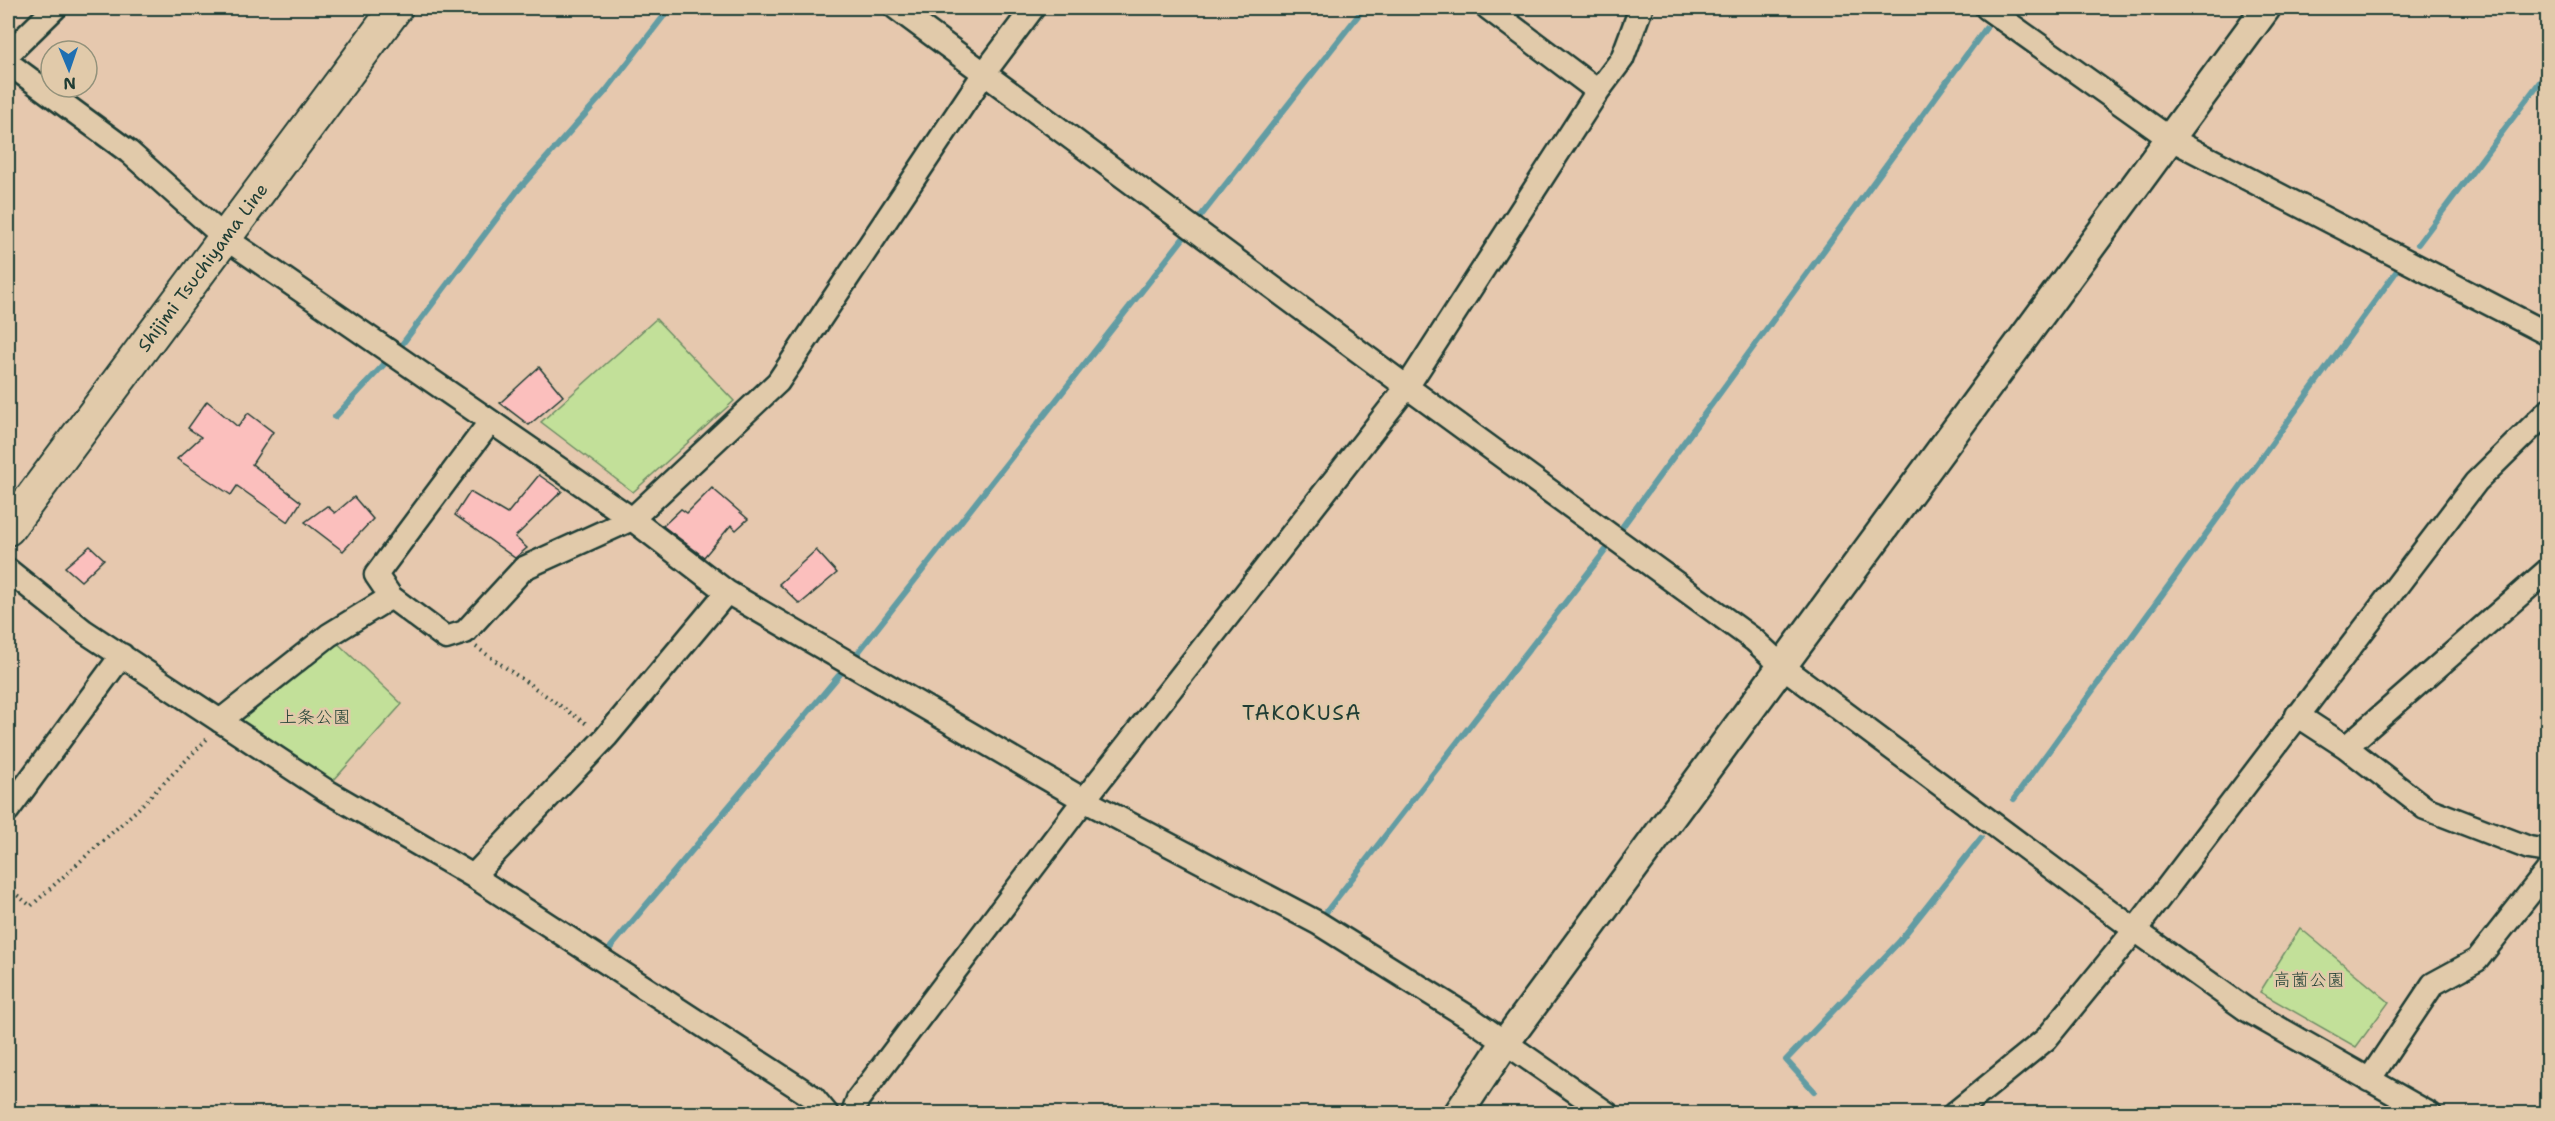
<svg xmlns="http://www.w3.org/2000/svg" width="2555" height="1121" font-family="'Shantell Sans','Klee One',sans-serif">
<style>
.green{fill:#c2e099;stroke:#708e66;stroke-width:1.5}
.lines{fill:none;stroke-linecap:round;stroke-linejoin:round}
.stream{stroke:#629ca3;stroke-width:6}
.building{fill:#fbbfbd;stroke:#1f3d34;stroke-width:1.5}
.minor-casing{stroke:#1f3d34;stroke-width:27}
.tertiary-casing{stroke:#1f3d34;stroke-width:33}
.secondary-casing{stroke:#1f3d34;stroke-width:36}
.path{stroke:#1f3d34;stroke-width:4;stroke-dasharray:1.5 4.5;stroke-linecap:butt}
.minor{stroke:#e1caaa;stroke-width:22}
.tertiary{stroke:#e1caaa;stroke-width:28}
.secondary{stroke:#e1caaa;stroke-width:32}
.labels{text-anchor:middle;stroke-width:5;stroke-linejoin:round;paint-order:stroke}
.street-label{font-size:18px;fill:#1f3d34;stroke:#e1caaa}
.park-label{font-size:18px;fill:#274539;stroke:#e1caaa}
.quarter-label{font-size:21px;letter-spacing:1.5px;fill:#1f3d34;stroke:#e1caaa}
</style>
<rect width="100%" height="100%" fill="#e6c8ae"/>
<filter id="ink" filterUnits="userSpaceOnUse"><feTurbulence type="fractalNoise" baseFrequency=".0167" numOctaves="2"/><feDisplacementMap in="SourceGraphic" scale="12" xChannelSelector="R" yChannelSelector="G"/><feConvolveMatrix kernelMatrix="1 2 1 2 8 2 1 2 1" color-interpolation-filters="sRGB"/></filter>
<g filter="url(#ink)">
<path class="green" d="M656,319l78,82 -101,91 -92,-70z
M329,635l73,69 -77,86 -105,-69z
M2300,928l89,74 -33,45 -96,-55z"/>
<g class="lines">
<path class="stream" d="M2418,244l130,-173
M397,351l121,-161 87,-98 65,-84
M335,417l55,-59
M1620,530l366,-502
M853,659l511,-651
M2014,799l382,-527
M1320,920l285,-369
M611,947l235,-280
M1814,1091l-28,-31 113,-118 82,-104"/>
</g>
<path class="building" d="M539,367l24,29 -34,29 -29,-22z
M207,401l31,26 10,-14 25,19 -21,32 49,38 -13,20 -51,-36 -6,9 -54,-36 24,-22 -13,-9z
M539,475l23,16 -47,46 12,11 -12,10 -60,-43 15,-23 37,22z
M712,488l36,31 -12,11 -5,-5 -27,32 -41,-31 18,-17 6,4z
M354,497l19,22 -30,32 -38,-29 22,-16 8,7z
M90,546l14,13 -23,22 -16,-14z
M816,550l21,23 -37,31 -21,-20z"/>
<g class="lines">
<g class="minor-casing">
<path id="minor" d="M896,8l511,379 347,253 28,26 353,264 112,80 183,104
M1488,8l110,83
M1987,8l182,130 379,196
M8,54l47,-46
M8,63l121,89 96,86 407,281 95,73 357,208 234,123 152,95 138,96
M8,570l76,61 241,159 148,86 340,221 14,17
M391,597l-15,-22 114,-153
M2297,715l49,32 79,61 104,40 19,3
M220,721l109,-86 62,-38 55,41 19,-6 59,-64 108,-49 146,-137 207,-310 48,-64
M2346,747l202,-177
M8,810l114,-155
M473,876l133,-139 121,-145
M2369,1080l64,-96 44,-24 71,-90
M853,1114l5,-15 226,-299 323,-413 191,-296 24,-32 19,-51
M1954,1114l92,-75 89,-109 341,-448 72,-71"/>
</g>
<g class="tertiary-casing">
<path id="tertiary" d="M1458,1114l47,-71 761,-1035"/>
</g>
<g class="secondary-casing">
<g id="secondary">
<path id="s1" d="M8,529l388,-521"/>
</g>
</g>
<path class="path" d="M476,647l112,78
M8,888l23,18 107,-97 71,-72"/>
<use href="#minor" class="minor"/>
<use href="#tertiary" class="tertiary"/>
<use href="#secondary" class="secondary"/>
</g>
</g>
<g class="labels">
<g class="street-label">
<text dy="6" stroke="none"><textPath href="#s1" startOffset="326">Shijimi Tsuchiyama Line</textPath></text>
</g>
<g class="park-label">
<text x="315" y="723">上条公園</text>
<text x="2309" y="986">高薗公園</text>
</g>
<g class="quarter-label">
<text x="1302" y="720">TAKOKUSA</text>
</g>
</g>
<rect width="2555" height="1121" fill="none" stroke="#e1caaa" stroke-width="30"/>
<rect x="15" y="15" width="2525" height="1091" fill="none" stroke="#1f3d34" stroke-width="2" filter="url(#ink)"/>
<g transform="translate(69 69) rotate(178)"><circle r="28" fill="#e1caaa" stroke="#93927b" stroke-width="1.5"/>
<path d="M0-4.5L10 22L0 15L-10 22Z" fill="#1f6fb2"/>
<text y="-9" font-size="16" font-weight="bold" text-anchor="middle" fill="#1f3d34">N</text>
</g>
</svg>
